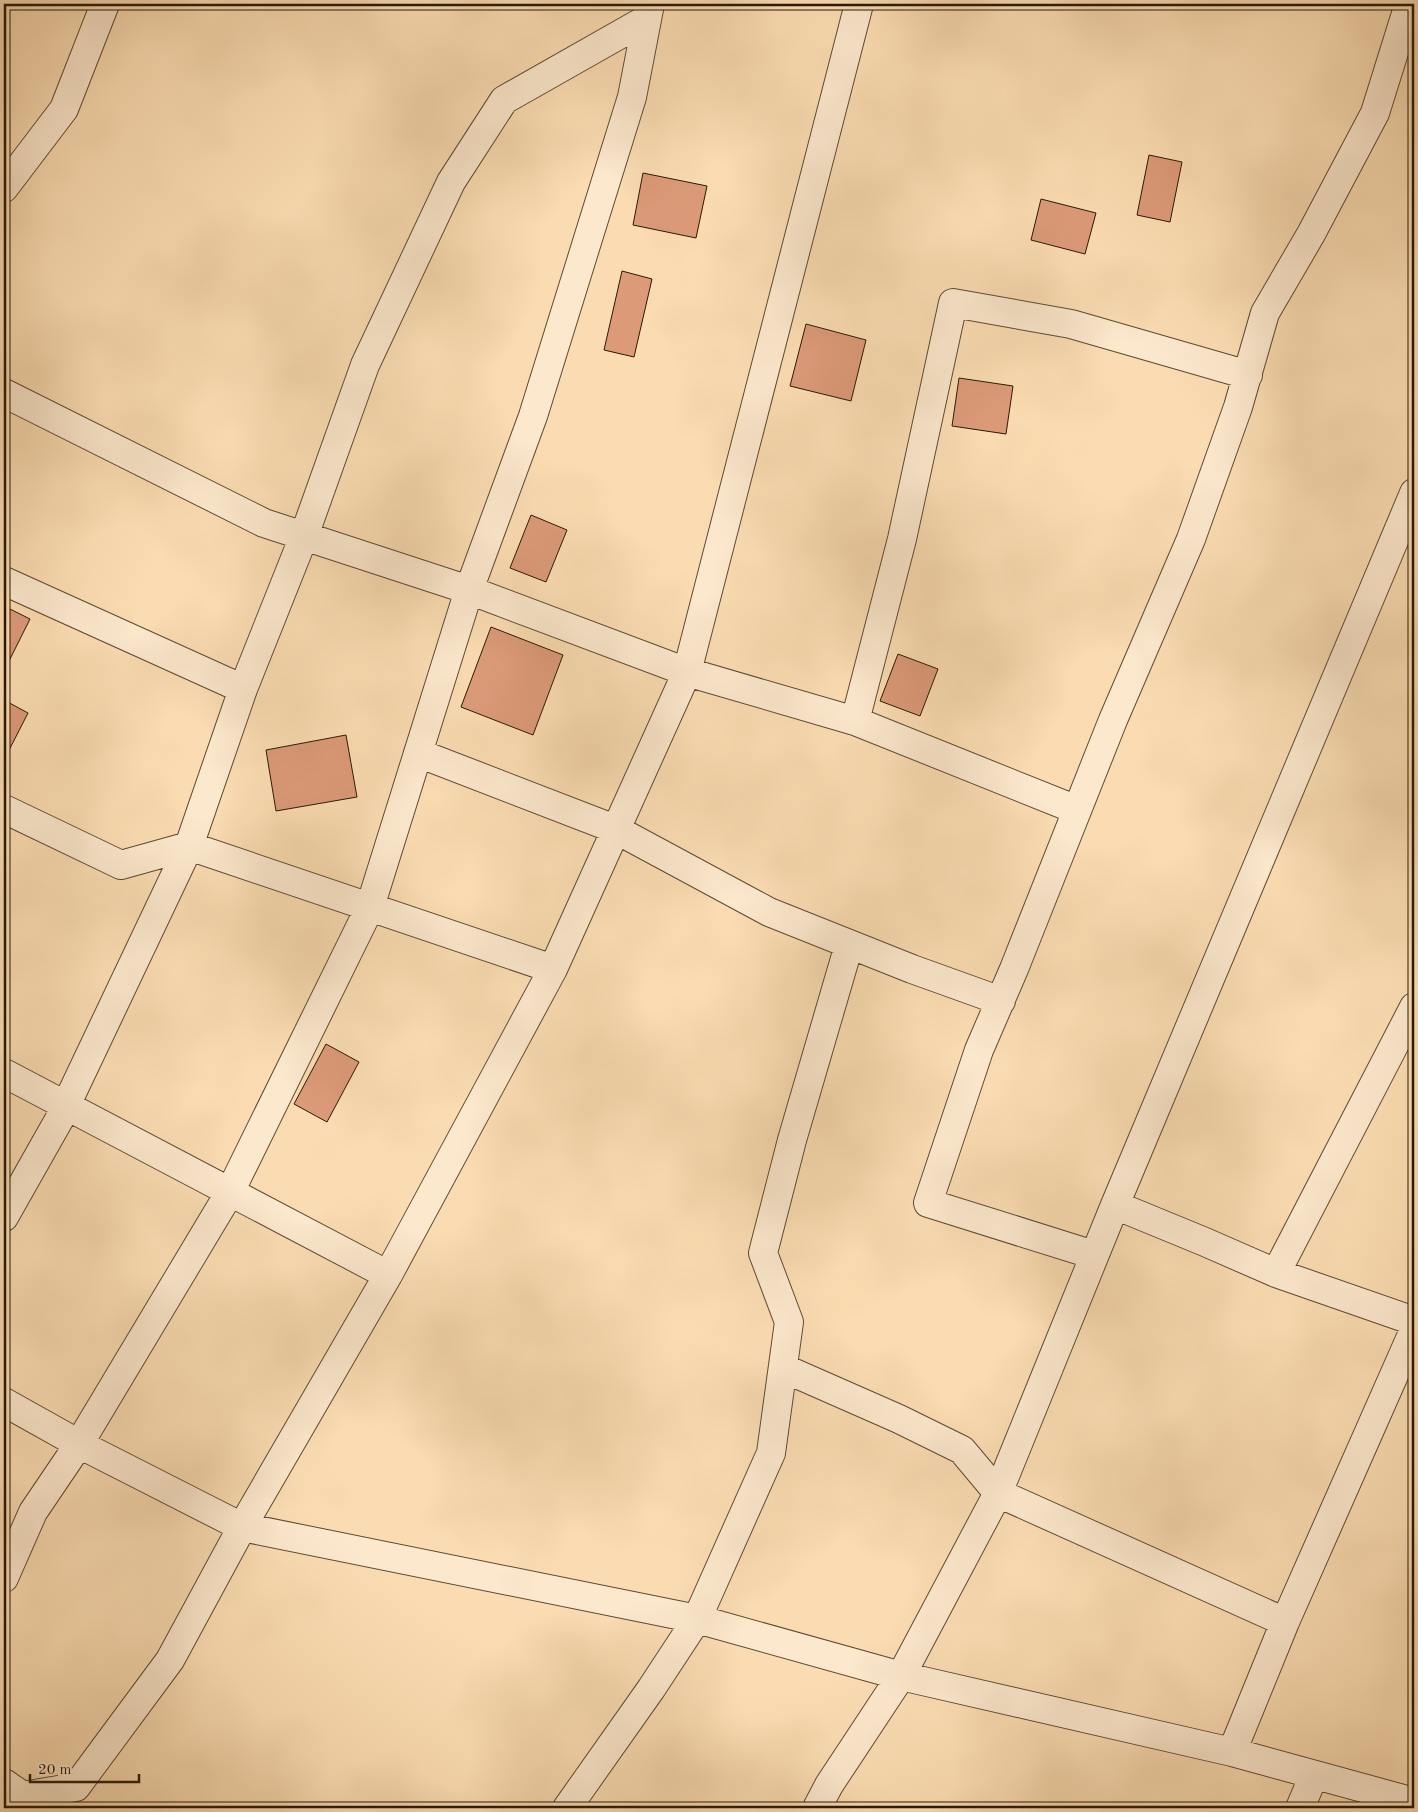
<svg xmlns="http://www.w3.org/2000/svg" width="1418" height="1812" font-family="'Old Standard TT',serif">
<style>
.building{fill:#dc9a79;stroke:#291906}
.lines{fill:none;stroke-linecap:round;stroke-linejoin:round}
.minor-casing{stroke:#5e4a31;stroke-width:30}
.minor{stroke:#fce8cd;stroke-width:28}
</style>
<rect width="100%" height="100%" fill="#fbdcb2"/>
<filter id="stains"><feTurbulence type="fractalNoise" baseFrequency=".004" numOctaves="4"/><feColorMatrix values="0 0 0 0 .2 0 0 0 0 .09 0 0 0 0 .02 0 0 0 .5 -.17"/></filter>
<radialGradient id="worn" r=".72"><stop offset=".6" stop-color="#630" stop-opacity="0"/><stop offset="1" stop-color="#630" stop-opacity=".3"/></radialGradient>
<path class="building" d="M1149,155l33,7 -12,60 -33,-7z
M643,173l64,13 -11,52 -63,-13z
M1041,199l55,14 -11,41 -54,-14z
M622,271l30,8 -18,78 -30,-7z
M806,324l60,16 -15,61 -61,-15z
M959,378l54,8 -7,48 -54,-8z
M531,515l36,15 -21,52 -36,-14z
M4,606l26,13 -26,52z
M491,627l72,28 -30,80 -72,-28z
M898,654l40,15 -18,47 -40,-15z
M4,700l24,13 -24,47z
M346,735l11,62 -81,14 -10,-61z
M326,1044l33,18 -32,60 -33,-18z"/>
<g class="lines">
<g class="minor-casing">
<path id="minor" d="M4,188l60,-79 41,-105
M4,393l260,130 205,67 218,82 168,49 222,89
M4,581l239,108 -54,157 -129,272 -56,99
M243,689l61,-153 61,-171 86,-183 53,-82 143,-81
M855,721l47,-182 51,-236 118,21 177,51
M418,753l197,76 154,83 143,57 89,32
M4,809l117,56 68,-19 364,123
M1414,1007l-138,266 138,48
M4,1073l384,202
M1115,1205l90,37 71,31
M1094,1255l-166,-52 51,-153 35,-81 99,-249 78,-181 47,-132 27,-94 46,-79 64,-121 34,-109
M783,1368l116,51 63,31 36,43 287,129
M4,1402l75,42 163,83 455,92 204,57 331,76 182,50
M4,1578l29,-66 46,-68 151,-252 140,-285 99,-317 64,-174 99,-319 18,-93
M1232,1752l53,-130 129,-292
M4,1783l19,13 53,-9 94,-127 72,-133 146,-252 165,-306 134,-297 172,-668
M567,1808l84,-119 46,-70 74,-166 18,-131 -26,-69 29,-113 57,-195
M817,1808l12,-23 72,-109 97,-183 117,-288 299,-712
M1300,1808l14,-33"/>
</g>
<use href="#minor" class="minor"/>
</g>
<rect width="1418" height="1812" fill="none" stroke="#fbdcb2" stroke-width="20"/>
<rect x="5" y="5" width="1408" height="1802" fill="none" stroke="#291906" stroke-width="2.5"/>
<rect x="10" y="10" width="1398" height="1792" fill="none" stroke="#291906"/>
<path d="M30 1774v8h109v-8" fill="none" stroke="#291906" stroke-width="2.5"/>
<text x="38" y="1774" font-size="15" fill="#291906" stroke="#fce8cd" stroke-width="4" paint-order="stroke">20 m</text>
<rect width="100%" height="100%" filter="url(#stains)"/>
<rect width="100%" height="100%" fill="url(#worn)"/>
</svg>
